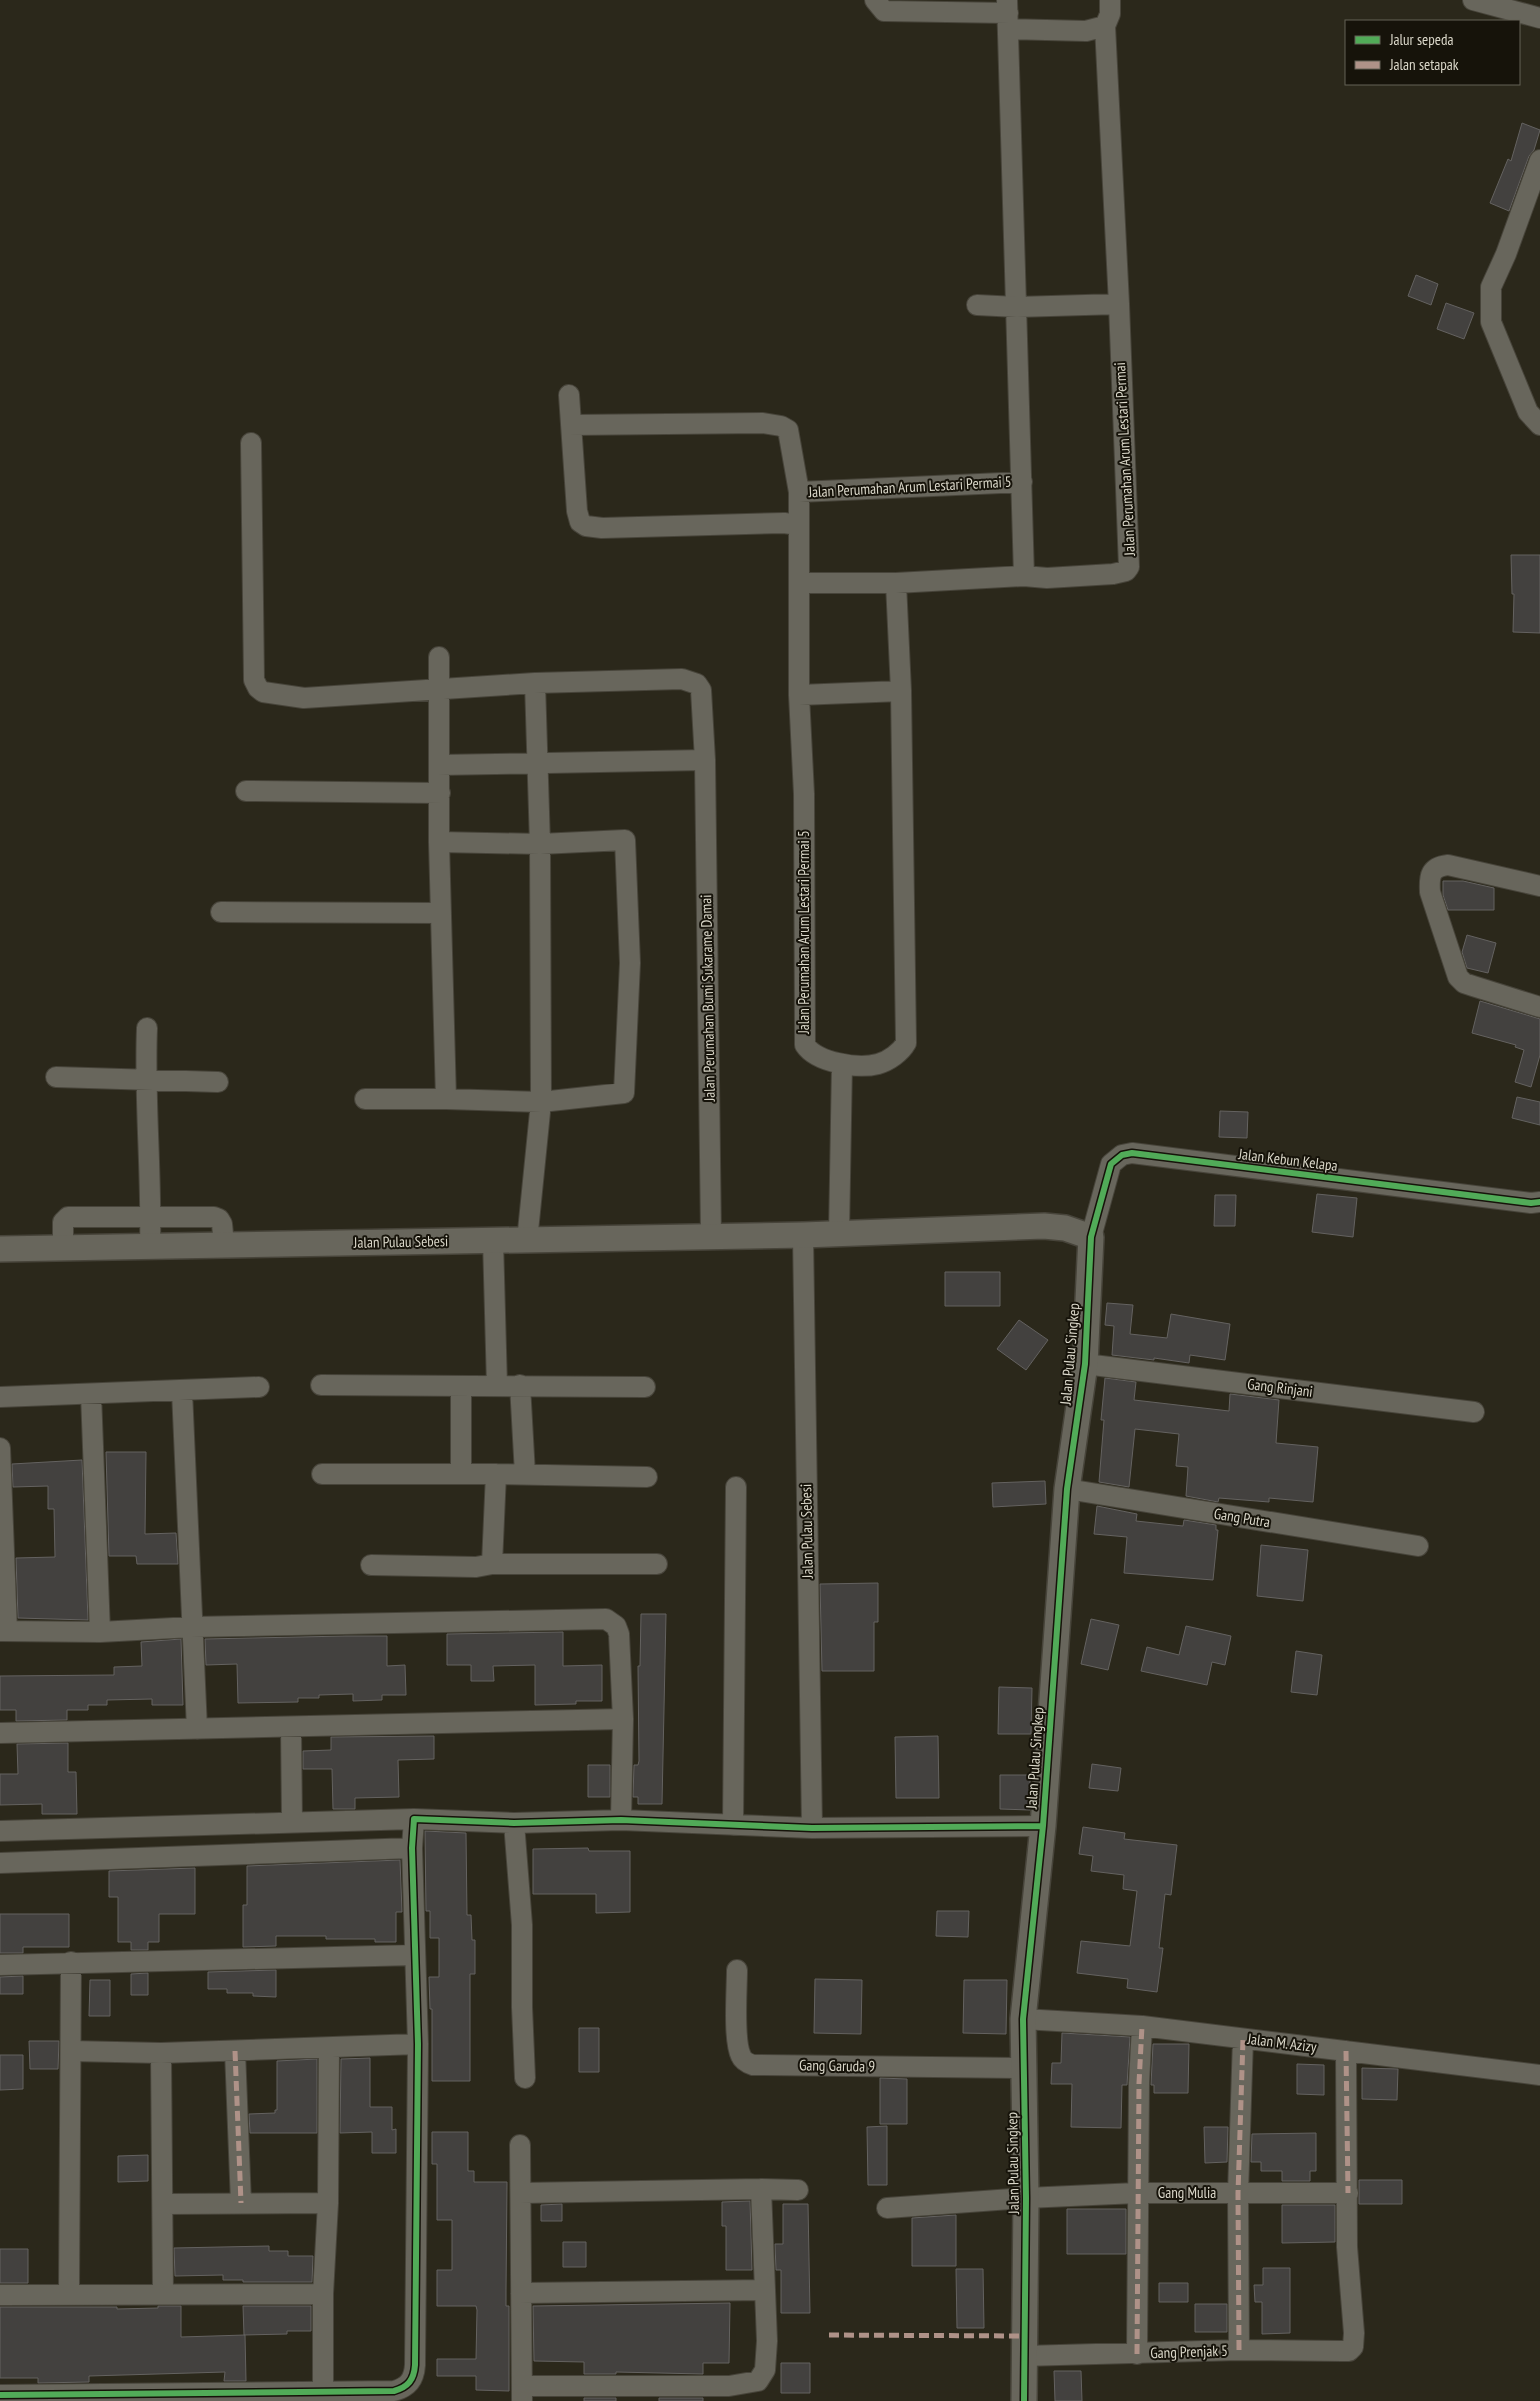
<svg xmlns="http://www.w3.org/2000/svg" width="1540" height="2401" font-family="'PT Sans Narrow',sans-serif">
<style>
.building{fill:#43413f;stroke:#646260}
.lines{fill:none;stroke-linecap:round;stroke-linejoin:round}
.minor-casing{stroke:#47443a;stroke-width:22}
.tertiary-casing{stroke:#47443a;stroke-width:28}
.minor{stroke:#68665c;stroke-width:20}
.tertiary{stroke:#68665c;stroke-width:25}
.quiet{stroke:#af9288;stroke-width:5;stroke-dasharray:10 5;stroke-linecap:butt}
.cycleway-casing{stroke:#16130a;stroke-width:9}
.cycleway{stroke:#51ab58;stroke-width:6}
.labels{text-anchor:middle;stroke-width:4;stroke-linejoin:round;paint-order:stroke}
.street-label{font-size:15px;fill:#dbd8ca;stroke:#16130a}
</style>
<rect width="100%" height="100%" fill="#2b281b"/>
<path class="building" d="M1522,123l18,7 -6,20 -5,6 -20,55 -19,-8 18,-44 3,2z
M1416,275l22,9 -7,21 -23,-9z
M1446,303l28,10 -10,26 -27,-10z
M1511,555h29v78l-27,-1 1,-38h-2z
M1443,881h20l31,7v22h-46l-5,-15z
M1467,935l29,8 -8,30 -21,-5 -5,-16z
M1480,1001l60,18v36l-9,32 -16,-5 9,-32 -9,-3 1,-2 -44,-12z
M1517,1097l23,5v23l-28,-7z
M1220,1111l28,1 -1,26 -28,-1z
M1317,1194l40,4 -4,39 -41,-5z
M1215,1195h21l-1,31h-21z
M945,1272h55v34h-55z
M1107,1303l26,2 -3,29 37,4 4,-24 59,10 -5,36 -35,-5 -1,8 -35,-5v2l-42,-5 2,-29 -9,-1z
M1019,1320l29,20 -22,30 -29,-21z
M1105,1378l31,4 -2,18 95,11 1,-17 49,6 -3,43 42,4 -5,55 -44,-4v4l-50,-4 -1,4 -32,-6 2,-29 -12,-1 3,-32 -44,-5 -6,58 -30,-5 5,-62h-3z
M106,1452h40l-1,82 31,-1 2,31h-41l-1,-8h-27z
M82,1460l6,160 -70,-2 -2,-60 39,-1 -1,-48h-6v-23l-35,1 -1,-23z
M1045,1481l1,23 -53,3 -1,-24z
M1097,1506l40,8 -1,7 47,5 1,-6 32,5v5h2l-5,50 -89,-7 3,-36 -33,-3z
M1261,1545l47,5 -5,51 -46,-5z
M878,1583v39h-4v49h-52l-2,-87z
M641,1614h25l-4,190h-24v-7h-5l1,-32h4l1,-4 -1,-95h2z
M1091,1619l28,6 -11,45 -27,-6z
M1186,1626l45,10 -6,29 -13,-3 -5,23 -66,-14 6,-24 32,8z
M563,1632v34l39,-1v36h-26v3l-41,1v-40l-42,1 1,15h-23v-16h-24v-31z
M346,1636h41v30l18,-1 1,30h-24v5l-29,1v-7l-34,1v3h-21v4l-60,1 -1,-39 -31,1 -1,-26z
M181,1639l2,66h-31v-6l-45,1v5h-19v5h-21v10l-51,1v-11h-16v-34l114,-1v-8l28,-1 -1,-24z
M1296,1651l26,4 -5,40 -26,-3z
M999,1687l33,1 -1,46h-33z
M434,1736v23l-36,1 1,37 -44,1v11h-22l-1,-40h-29v-18l28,-1v-13z
M938,1736l1,62h-43l-1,-61z
M68,1743v29h8l1,42h-35v-10l-42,1v-31h18l-1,-30z
M1092,1764l29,4 -3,23 -29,-3z
M588,1765h22v32h-22z
M1000,1775h30v35l-30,-1z
M1083,1827l42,6 -1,6 53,6 -6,50 -6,-1 -6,54h4l-6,44 -30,-4 1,-9 -51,-6 4,-32 49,5 7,-55 -14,-2 1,-14 -33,-4 2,-15 -14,-2z
M425,1831l41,2 1,82h4l1,25h3v34h-5v107h-38v-72h-2l-1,-32h10v-39h-9v-27h-4z
M588,1848l1,3h41v61l-34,1v-19h-63v-45z
M400,1860l2,52h-6v30h-21v-3h-49v-3h-50v10l-33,1v-42h4v-39z
M195,1868v46h-36v28h-11v8h-17v-8h-13v-45h-9v-26z
M937,1911h32l-1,26 -32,-1z
M0,1914h69v33h-46v6h-23z
M276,1970v27l-23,-1v-3h-26v-4h-19v-17z
M148,1973v22h-17v-21z
M23,1976v18h-23v-17z
M815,1979l47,1 -1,54 -47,-1z
M90,1980h20v36h-21z
M964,1980h43l-1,54 -43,-1z
M579,2028h20v44h-20z
M1062,2033l68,4 -3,48h-5l-1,43 -50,-1 1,-43h-21l1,-21h9z
M29,2041h30l-1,28h-28z
M1153,2044h36l-1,49h-34v-8h-3z
M0,2055h23v34l-23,1z
M370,2058v49h22v23l4,-1v24h-24v-21l-32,1 1,-74z
M317,2059v74h-67l-1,-19 26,-1v-3h2v-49z
M1297,2064l27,1v30l-27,-1z
M1362,2068l36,1 -1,31 -35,-1z
M880,2078l27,1v45h-27z
M887,2126v59h-19l-1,-58z
M1204,2127h24l-1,35 -22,1z
M432,2132h36v39h6v11h33l-1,109v15h3v85l-33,-1v-14h-39v-17h39l1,-49 -1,-4h-39v-36h15v-50h-15v-56h-5z
M1316,2133v38h-6v10h-28v-10h-21v-9h-10l1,-28z
M148,2155v26l-30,1v-26z
M1359,2180h43v24h-43z
M750,2201l2,69h-26v-44h-4v-24z
M562,2204v17h-21v-16z
M783,2204h25l2,109h-29v-43h-5l-1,-26h8z
M1282,2205h53v37l-53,1z
M1067,2209h59v45h-59z
M956,2215v51h-44v-48z
M563,2242h23v25h-23z
M269,2246v5h19v5h25l-1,26h-69v-2h-20v-5l-48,1 -1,-28z
M0,2249h28v34h-28z
M1263,2268h27v65l-28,1v-32h-7l-1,-17h9z
M956,2269h27l1,59h-27z
M1159,2283h29v19h-29z
M730,2303l-1,60h-26v11l-87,-2v2h-32v-12l-50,-1 -1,-55z
M1195,2304h32v28h-32z
M158,2306h23v31l64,-2 1,46h-22l1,-9 -136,4v6l-51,1v-5h-38v-71h117v2l41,-1z
M243,2306h68v25h-24v3l-43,1z
M781,2363h29v30h-29z
M1054,2371h27l1,30h-27z
M584,2398h32v3h-32z
M659,2398h44v3h-44z"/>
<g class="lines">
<g class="minor-casing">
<path id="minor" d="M875,0l9,11 124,2
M1007,0l17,576
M1473,0l67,18
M1009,29l77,2 19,-5
M1540,160l-34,94 -15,33v35l37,90 12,13
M977,305l40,2 102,-3
M569,395l8,116 3,11 6,4 16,2 182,-5 15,2
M571,425l192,-2 18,3 7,4 11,62v203l5,99 1,251c12,18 53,24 73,19 11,-3 23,-12 28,-21l-5,-352 -5,-108
M251,443l3,237 4,8 5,4 41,6 231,-15 147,-4 15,5 4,6 4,70 6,477
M799,492l223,-10
M801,583h95l128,-7 23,2 66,-4 13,-3 3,-4 -10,-263 -14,-278 5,-12v-14
M439,657v185l7,257 95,3 83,-9 6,-130 -5,-123 -85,4 -101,-2
M799,695l102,-4
M439,765l266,-5
M246,791l194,2
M1540,886l-92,-21c-18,2 -19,11 -18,27l28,85 6,6 9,3 67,21
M221,912l220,1
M147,1028c-3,73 5,145 3,218
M56,1077l162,5
M365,1099h81
M839,1234l3,-170
M803,1235l9,593
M1091,1237l20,-73 11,-9 10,-2 399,50 9,-1
M493,1240l4,146
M527,1241l14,-139 -1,-258 -5,-161
M63,1248v-26l5,-5h146l5,2 3,5 2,20
M1085,1364l389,48
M321,1385l324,2
M520,1385l5,89
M461,1387v87
M182,1391l15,338
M91,1394l9,238
M0,1397l259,-10
M0,1448l7,183
M322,1474h174l151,3
M1067,1489l351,57
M492,1564l4,-90
M371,1565l105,2 16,-3h165
M0,1631l100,1 92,-5 414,-8 10,7 3,8 4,85 -2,101
M291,1727l1,95
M0,1733l623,-14
M514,1823l8,102v82l3,71
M733,1825l3,-338
M0,1831l414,-12
M0,1863l412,-15
M0,1965l415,-10
M737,1970c0,19 -4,70 4,86 2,5 6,7 12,9l270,3
M1023,2019l119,7 398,49
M71,2051l90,2 257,-9
M235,2051l6,152
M161,2053l2,242
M520,2145l2,256
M521,2193l240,-4 37,1
M163,2204l165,-1
M887,2208l139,-10 111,-5h211
M521,2293l244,-3
M0,2295l323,-1
M69,2295l2,-333
M1239,2350l-1,-157 5,-154
M1137,2354l2,-271 3,-57
M1024,2356l215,-6 103,1h7l4,-4 1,-14 -7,-86 -1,-196
M522,2386h207l29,-5 7,-11 2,-29 -6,-152
M323,2391v-97l5,-91 1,-155
M0,2395l394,-4c14,-4 20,-11 21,-26l3,-321 -6,-196 2,-29 100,4 107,-3 191,8 231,-2"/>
</g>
<g class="tertiary-casing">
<path id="tertiary" d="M0,1249l803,-14 241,-9 21,2 26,9 -6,127 -18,125 -24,337 -20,193 3,179 -2,203"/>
</g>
<use href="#minor" class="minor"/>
<use href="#tertiary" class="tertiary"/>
<path class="quiet" d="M235,2051l6,152
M1346,2051l2,142
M829,2335l196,1
M1239,2350l-1,-157 5,-154
M1137,2354l2,-271 3,-57"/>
<g class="cycleway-casing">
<path id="cycleway" d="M0,2395l394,-4c14,-4 20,-11 21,-26l3,-321 -6,-196 2,-29 100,4 107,-3 191,8 231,-2
M1024,2401l2,-203 -3,-179 20,-193 24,-337 18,-125 6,-127 20,-73 11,-9 10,-2 399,50 9,-1"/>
</g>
<use href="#cycleway" class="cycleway"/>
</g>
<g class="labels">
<g class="street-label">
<text transform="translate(1125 459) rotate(-93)" y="5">Jalan Perumahan Arum Lestari Permai</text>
<text transform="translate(910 487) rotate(-3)" y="5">Jalan Perumahan Arum Lestari Permai 5</text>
<text transform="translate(804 932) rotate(-90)" y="5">Jalan Perumahan Arum Lestari Permai 5</text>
<text transform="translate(708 998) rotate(-91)" y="5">Jalan Perumahan Bumi Sukarame Damai</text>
<text transform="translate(1288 1160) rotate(7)" y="5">Jalan Kebun Kelapa</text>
<text transform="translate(401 1242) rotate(-1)" y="5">Jalan Pulau Sebesi</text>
<text transform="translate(1070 1354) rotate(-85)" y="5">Jalan Pulau Singkep</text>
<text transform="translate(1280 1388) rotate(7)" y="5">Gang Rinjani</text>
<text transform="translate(1242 1518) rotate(9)" y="5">Gang Putra</text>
<text transform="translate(807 1531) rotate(-91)" y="5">Jalan Pulau Sebesi</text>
<text transform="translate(1035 1758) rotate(-86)" y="5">Jalan Pulau Singkep</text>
<text transform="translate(1282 2043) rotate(7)" y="5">Jalan M. Azizy</text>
<text transform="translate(837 2066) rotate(1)" y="5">Gang Garuda 9</text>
<text transform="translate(1013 2163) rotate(-91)" y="5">Jalan Pulau Singkep</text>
<text x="1187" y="2198">Gang Mulia</text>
<text transform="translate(1189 2352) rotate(-2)" y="5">Gang Prenjak 5</text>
</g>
</g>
<rect x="1345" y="20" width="175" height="65" fill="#16130a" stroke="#656257"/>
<rect x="1355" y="36" width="25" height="8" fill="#51ab58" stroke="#656257"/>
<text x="1390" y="45" font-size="15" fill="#dbd8ca">Jalur sepeda</text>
<rect x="1355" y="61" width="25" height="8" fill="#af9288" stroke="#656257"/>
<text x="1390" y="70" font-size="15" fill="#dbd8ca">Jalan setapak</text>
</svg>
